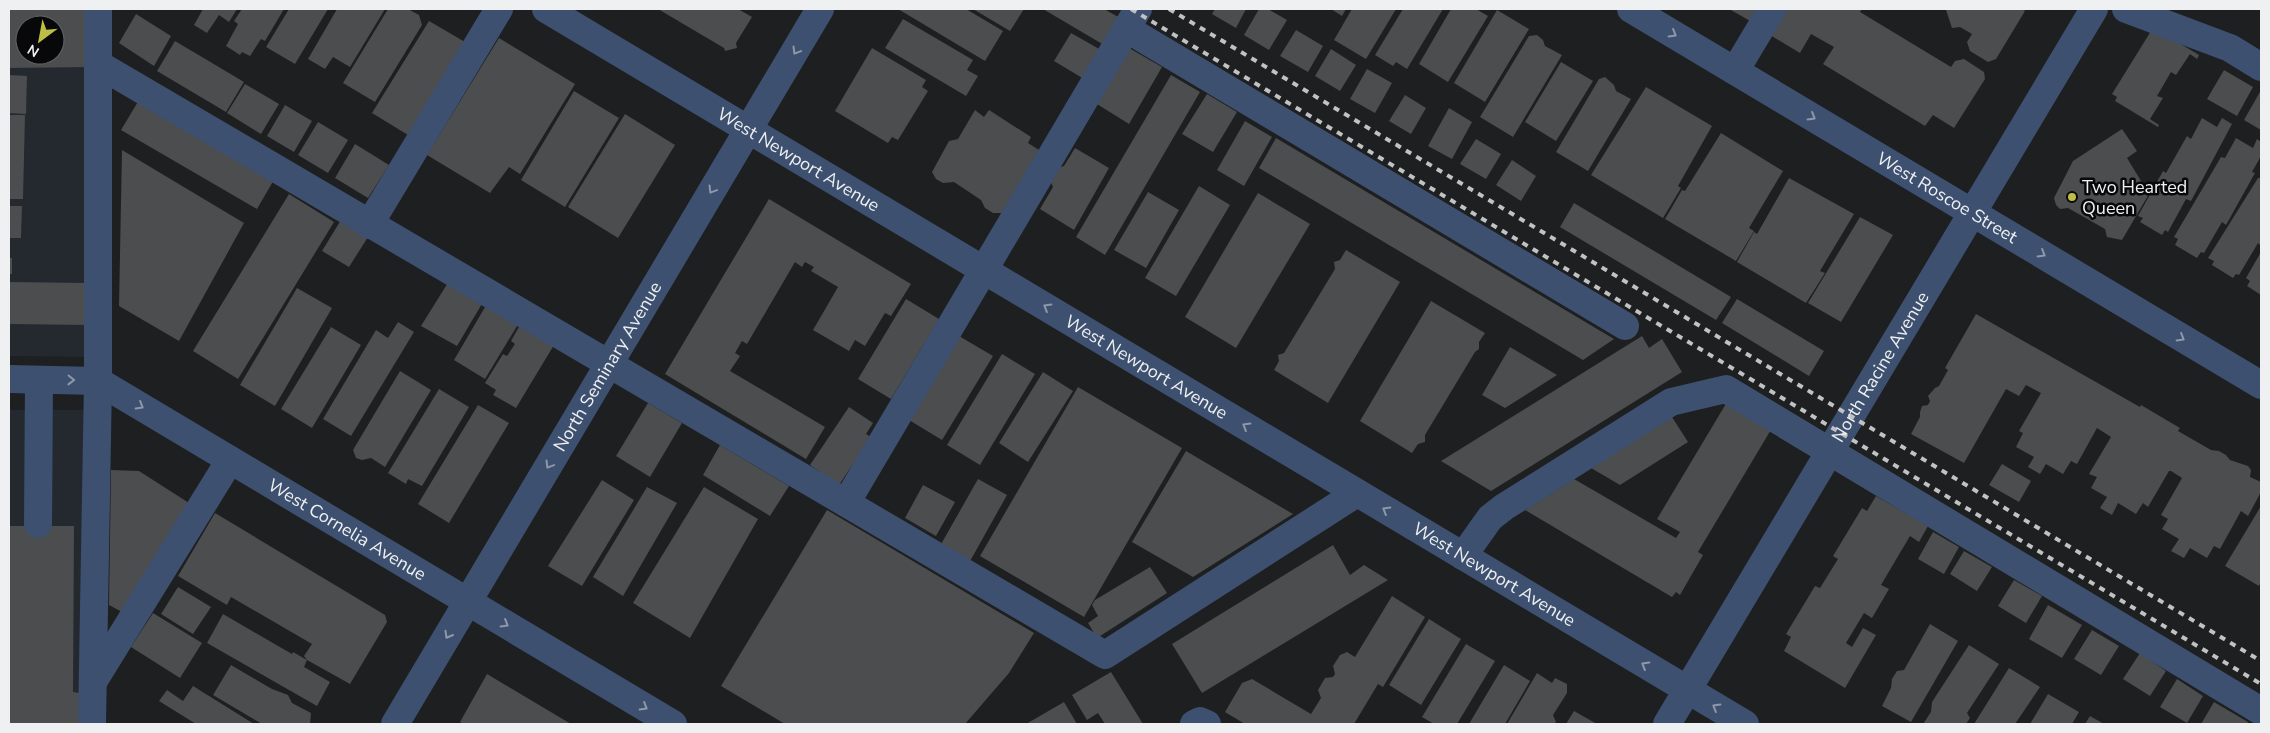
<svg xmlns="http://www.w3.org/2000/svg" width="2270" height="733" font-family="'Nunito Sans',sans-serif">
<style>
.built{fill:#242930;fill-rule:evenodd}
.building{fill:#4b4d4f;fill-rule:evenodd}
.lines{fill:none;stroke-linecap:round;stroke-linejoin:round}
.minor{stroke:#3e5070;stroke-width:28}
.rail{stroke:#c0c2c3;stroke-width:4;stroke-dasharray:6 6;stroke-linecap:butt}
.oneway{stroke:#8d98aa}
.poi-dot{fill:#bcbf44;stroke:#08080a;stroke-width:2}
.labels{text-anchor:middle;stroke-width:5;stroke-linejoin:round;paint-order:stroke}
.street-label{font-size:18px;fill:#eef0f1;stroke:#08080a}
.poi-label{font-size:18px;fill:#eef0f1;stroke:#08080a;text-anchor:start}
</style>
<rect width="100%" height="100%" fill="#1d1f21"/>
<path class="built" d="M9,9h86l-8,348 -78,-1zM25,25h30v30h-30z
M9,410h82l-5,314h-77z"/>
<path class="building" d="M9,9h78l2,58 -80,1zM25,25h30v30h-30z
M203,9h34l-8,13 -10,-7 -12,18 -13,-8z
M242,9h42l-19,32 -4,-2 -11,17 -8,-4 -2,3 -14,-9 12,-22 -4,-3z
M289,9h39l-33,55 -29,-17z
M337,9h48l-35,58 -17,-10 -8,12 -17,-10z
M388,9h20l11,6 3,10 -47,77 -32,-19z
M658,9h80l14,8 -16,26 1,5 -12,3 -1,-3z
M898,9h68l37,22 -18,30z
M973,9h51l-14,22z
M1043,9h61l16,9 -16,27z
M1215,9h31l-10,19 -24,-14z
M1259,9h9l19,11 -18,30 -25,-15z
M1331,9h15l-4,7z
M1352,9h44l-30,50 -32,-19z
M1403,9h40l-36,60 -11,-7 -3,4 -18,-11z
M1451,9h25l12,7 -40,66 -29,-18z
M1729,9h31l-8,13z
M1786,9h76l-2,3 91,55 4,-6 9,-2 20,13 1,7 -31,49 -21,-13 -8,11 -102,-62 11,-17 -23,-13 -11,19 -30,-18z
M1948,9h74l3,2 -29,48 -8,3 -18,-11 -3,-9 5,-8 -12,-7 -8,1 -6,-18z
M1497,10l32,19 -44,73 -31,-19z
M136,14l35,22 -17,30 -35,-23z
M903,19l70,41 -6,10 11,6 -12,20 -81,-48z
M429,21l36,21 -57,93 -36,-22z
M1296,30l27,16 -15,26 -28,-16z
M2151,31h8l40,24 -2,4 -7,-5 -14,21 -5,-3 -14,24 6,2 -13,21 9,6 -1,2 -43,-26 2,-4 -5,-3z
M1071,33l30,17 -17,29 -30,-18z
M1537,35l6,5 2,6 17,9 -49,82 -33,-20 49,-81z
M499,38l76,46 -55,90 -11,-7 -19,26 -63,-38z
M175,41l69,41 -18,30 -69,-41z
M872,48l54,32 -4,7 6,4 -30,49 -6,-3 -4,6 -53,-32z
M1129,48l33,19 -33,57 -32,-20z
M1331,49l25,16 -16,26 -25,-15z
M1561,62l32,19 -37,60 -31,-19z
M1367,69l25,14 -17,30 -25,-14z
M2224,70l29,17 -16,29 -30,-17z
M9,75l18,1 -1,38 -17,-1z
M1171,75l29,17 -95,163 -29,-18z
M1605,77l9,8 2,6 15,8 -43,72 -32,-19 43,-73z
M245,84l34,20 -18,30 -34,-21z
M1646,87l66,39 -34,60 3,2 -18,30 -72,-43z
M2261,90v40l-17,-10z
M574,91l45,27 -54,89 -44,-27z
M1207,94l30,18 -24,40 -31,-18z
M1405,95l21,13 -15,26 -22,-13z
M139,100l136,78 -18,31 -136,-79z
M285,105l27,16 -18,31 -27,-16z
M1449,108l23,14 -20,37 -24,-13z
M975,110l9,7 5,-7 42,27 -3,6 11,7 -37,63h-9l-8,-5 -4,-8 -27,-18 -11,1 -7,-4 -4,-7 17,-31 9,-2z
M625,114l50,31 -57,93 -50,-31z
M9,115h16l-2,84h-14z
M2202,118l15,9 5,-9 10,6 -41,77 -5,-2 -18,33 -3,-2 -3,5 -22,-13 3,-4 -5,-2 25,-45 3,2 21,-37 4,3z
M1245,121l27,16 -28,49 -27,-16z
M318,122l30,18 -20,33 -30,-18z
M2122,129l15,22 -10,7 22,36 -27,46 -15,-3 -2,-8 -37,-21 -8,1 -4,-4 -2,-7 19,-37z
M1721,133l62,38 -34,57 5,3 -18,30 -71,-42 17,-29 3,1z
M1276,138l338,201 -31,21 -324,-192z
M2236,138l17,10 4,-9 4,3v14l-9,16 3,1 -29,52 -4,-3 -18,31 -3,-1 -4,6 -22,-13 3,-6 -4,-2 47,-80 4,1z
M1476,139l25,15 -15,25 -26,-15z
M355,144l34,21 -21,33 -33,-20z
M1075,148l34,20 -35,62 -34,-21 13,-22 -3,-7 7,-12 7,-2z
M122,150l122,73 -65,118 -60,-35z
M1512,160l24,16 -15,25 -25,-16z
M1789,178l65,36 -34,57 5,2 -19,30 -69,-41 17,-30 3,2z
M2258,178h3v65l-1,2 -2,-2 -19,32 -3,-1 -3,4 -21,-13 2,-4 -6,-3z
M1199,186l31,19 -54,91 -31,-18z
M1148,192l31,18 -33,58 -32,-18z
M1258,193l52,31 -74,124 -51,-31z
M289,194l45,28 -96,157 -45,-28z
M769,199l142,85 -20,32 -6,-3 -20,33 -10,-6 -6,11 -36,-21 25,-43 -27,-16 3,-4 -9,-5 -3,5 -7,-5 -48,82 -5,-3 -7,12 5,3 -10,15 95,56 -19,32 -141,-85z
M1574,203l157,94 -15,23 -156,-93z
M9,206h13l-1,32h-12z
M1860,217l33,18 -52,87 -33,-19z
M341,220l27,17 -19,30 -27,-16z
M1346,250l54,32 -72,121 -54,-33 5,-9 -1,-6 6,-2 51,-84 -1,-7 6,-2z
M2261,252v43l-14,-9 3,-5 -4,-3z
M9,258h3v16h-3z
M449,281l34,21 -26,44 -36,-20z
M9,282l78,1v42l-78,-1z
M297,288l35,20 -57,98 -35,-21z
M906,299l33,20 -48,80 -33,-20z
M1737,299l87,52 -15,25 -87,-53z
M1431,301l54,32 -6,9v7l-4,3 -50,83v7l-7,2 -6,9 -52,-32z
M488,302l32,19 -35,58 -31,-19z
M1976,314l164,93 1,-2 39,23 -2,3 33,19 8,1 7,4 4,5 18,6 3,4 -1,7 11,5v10l-13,24 -7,-5 -21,38 -6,-3 -7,12 -17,-10 -6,10 -13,-7 8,-12 -17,-10 6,-10 -7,-4 21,-37 -11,-7h-2l-21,36 -5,-4 -7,11 -18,-11 -6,12 -12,-7 7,-11 -16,-9 6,-11 -8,-3 22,-37 -14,-9 -20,36 -6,-3 -8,13 -17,-10 -6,10 -12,-7 6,-10 -18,-10 7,-14 -4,-2 22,-38 -15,-8 -7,11 -13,-7 -42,74 -53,-29 9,-17v-5l2,-6 6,-1 2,-4 -2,-5 7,-8 4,-2 9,-16 -3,-2z
M398,322l16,10 -63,104 -28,-17 53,-89 12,8z
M520,325l34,20 -38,63 -23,-13 3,-5 -11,-7 18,-29 4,2 8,-12 -4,-3z
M331,327l30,18 -49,83 -31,-19z
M959,336l34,20 -51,84 -33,-20z
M1642,336l7,12 13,-9 20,33 -191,119 -50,-30z
M1510,347l47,28 -52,33 -23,-13z
M1002,354l33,20 -55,91 -33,-20z
M400,371l31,19 -46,77 -14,-9 -9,2 -6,-2 -3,-8z
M1043,372l30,19 -45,71 -29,-19z
M1078,387l104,61 -98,169 -104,-61z
M439,389l30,18 -47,79 -14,-7 -2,5 -18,-11z
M1727,402l45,26 -74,124 5,3 -23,40 -4,-3 -4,5 -147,-87 49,-31 102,59 4,-6 -23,-13z
M648,403l34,20 -32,54 -34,-21z
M478,405l31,18 -60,100 -31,-19z
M849,407l24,16 -7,11 5,3 -32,48 -29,-20z
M1672,417l16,25 -68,43 -29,-17z
M720,445l69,41 -19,30 -67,-41z
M1186,451l107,63 -100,63 -61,-35z
M2002,464l29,17 -12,21 -30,-17z
M111,470l28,1 50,32 -65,110 -15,-8z
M978,479l29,16 -38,68 -29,-17z
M602,480l32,20 -52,86 -34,-20z
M923,485l32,17 -19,34 -31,-18z
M647,487l30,16 -54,93 -30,-19z
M704,487l54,32 -68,119 -57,-35z
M1876,496l52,30 -9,16 -9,-6 -29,49 8,4 -17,29 -8,-5 -18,30 6,4 11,-19 13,7 -31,53 -61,-37 7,-14 -5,-3 29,-48 5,2 18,-29 -5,-3 29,-48 5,3z
M2261,506v75l-2,5 -34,-20z
M827,510l207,123 -25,40 -44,51h-180l-64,-38z
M215,513l170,102 2,7 -37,62 -43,-24 -3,7 26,15 -13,24 -110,-63 16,-29 69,40 1,-2 14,8 -3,-4 8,-12 -81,-47 -4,8 -49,-29z
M9,526h65l-1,166 6,1v31h-70z
M1933,532l26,15 -15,27 -26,-15z
M1333,545l17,30 14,-10 24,15 -186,113 -30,-49z
M1964,551l28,16 -15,24 -27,-17z
M1150,567l17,26 -70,45 -9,-15 10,-7 -6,-11 3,-5z
M2014,580l28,16 -16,27 -28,-17z
M178,587l33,20 -18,27 -32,-20z
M1392,596l33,21 -42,70 -5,-3 -24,40h-109l-20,-12 17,-29 10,-4 59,35 10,-16 -3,-8 7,-12 8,-1 2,-3 -2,-8 7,-11 7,-3 8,5z
M2048,605l34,20 -20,33 -33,-19z
M153,613l49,30 -22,35 -49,-31z
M1429,619l32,20 -40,66 -32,-20z
M1930,624l28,17 -47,81 -29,-16 9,-18 1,-9 5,-8 7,-1z
M2092,630l27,16 -18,29 -27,-16z
M1466,644l29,17 -38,63h-23l-12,-7z
M1969,645l30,19 -32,49 3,5 -4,6h-43l8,-12 1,-10z
M2140,653l26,18 -16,25 -27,-17z
M231,665l41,24 16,6 4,8 19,10 -1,11h-48l-49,-29z
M1504,665l26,16 -25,43h-36z
M2009,668l31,19 -25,37h-41z
M1111,672l32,52h-38l-7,-11 -11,7 -15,-25z
M1537,673l15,10 3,-5 12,6v9l-14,22 3,7 -2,2h-47z
M487,674l84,50h-108l-3,-2z
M2177,679l26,17 -16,27 -27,-16z
M193,686l61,38h-58l-37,-23 8,-11 16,11z
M2048,694l31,18 -7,12h-42z
M1064,702l13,22h-51z
M2214,702l34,20 -1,2h-46z
M1574,711l23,13h-31z
M2090,716l14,8h-19z"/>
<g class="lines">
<g class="minor">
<path id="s1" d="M546,9l1199,715"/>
<path id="s2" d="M1631,9l630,376"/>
<path d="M2126,9l104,39 31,19"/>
<path d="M1127,29l498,297"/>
<path d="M98,64l1007,591 252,-162"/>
<path d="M1735,71l37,-62"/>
<path d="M369,225l130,-216"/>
<path id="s3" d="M9,379l89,2 575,343"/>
<path d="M846,503l292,-494"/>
<path d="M38,524l1,-144"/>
<path d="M1463,556l27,-38 14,-11 167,-105 55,-13 535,322"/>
<path d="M93,682l137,-222"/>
<path d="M92,724l6,-343v-372"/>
<path id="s4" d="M395,724l425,-715"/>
<path d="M1194,724l6,-3 7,3"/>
<path id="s5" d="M1667,724l427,-715"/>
</g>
<path class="rail" d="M1131,9l1130,675
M1169,9l1092,652"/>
</g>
<defs><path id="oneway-chevron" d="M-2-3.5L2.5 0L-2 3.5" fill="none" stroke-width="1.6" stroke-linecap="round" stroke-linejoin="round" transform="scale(1.25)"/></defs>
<g class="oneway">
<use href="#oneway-chevron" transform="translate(1673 34) rotate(31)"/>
<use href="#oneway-chevron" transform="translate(796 51) rotate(121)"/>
<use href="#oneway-chevron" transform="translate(1812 117) rotate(31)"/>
<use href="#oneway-chevron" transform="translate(712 190) rotate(121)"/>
<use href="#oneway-chevron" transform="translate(2042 254) rotate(31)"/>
<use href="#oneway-chevron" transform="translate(1047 307) rotate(-149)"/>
<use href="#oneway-chevron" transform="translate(2181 338) rotate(31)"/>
<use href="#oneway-chevron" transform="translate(71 380) rotate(1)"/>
<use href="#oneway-chevron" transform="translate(140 406) rotate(31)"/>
<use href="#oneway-chevron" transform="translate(1246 426) rotate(-149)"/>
<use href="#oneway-chevron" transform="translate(549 465) rotate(121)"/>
<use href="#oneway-chevron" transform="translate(1386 510) rotate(-149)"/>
<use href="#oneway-chevron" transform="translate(505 624) rotate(31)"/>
<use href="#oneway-chevron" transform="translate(448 635) rotate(120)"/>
<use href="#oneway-chevron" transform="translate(1645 665) rotate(-149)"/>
<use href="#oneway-chevron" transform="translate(644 707) rotate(31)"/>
<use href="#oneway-chevron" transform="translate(1716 707) rotate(-149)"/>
</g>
<circle class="poi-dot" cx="2072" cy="197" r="5"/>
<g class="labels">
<g class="street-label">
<text dy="6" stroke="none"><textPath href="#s1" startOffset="294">West Newport Avenue</textPath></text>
<text dy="6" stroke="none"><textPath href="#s2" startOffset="368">West Roscoe Street</textPath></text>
<text dy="6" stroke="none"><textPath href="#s4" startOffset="416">North Seminary Avenue</textPath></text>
<text dy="6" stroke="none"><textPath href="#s1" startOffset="699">West Newport Avenue</textPath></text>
<text dy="6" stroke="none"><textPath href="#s5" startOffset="416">North Racine Avenue</textPath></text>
<text dy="6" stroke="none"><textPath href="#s3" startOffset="379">West Cornelia Avenue</textPath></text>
<text dy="6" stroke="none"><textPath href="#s1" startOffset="1104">West Newport Avenue</textPath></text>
</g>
<g class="poi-label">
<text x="2082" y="193">Two Hearted<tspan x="2082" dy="21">Queen</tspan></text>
</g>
</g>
<rect width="2270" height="733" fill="none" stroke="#eef0f1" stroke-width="20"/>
<g transform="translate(40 40) rotate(212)"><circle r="24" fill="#08080a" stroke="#646566"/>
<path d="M0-4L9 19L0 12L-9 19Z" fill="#bcbf44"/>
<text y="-8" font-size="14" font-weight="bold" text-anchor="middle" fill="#eef0f1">N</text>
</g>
</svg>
